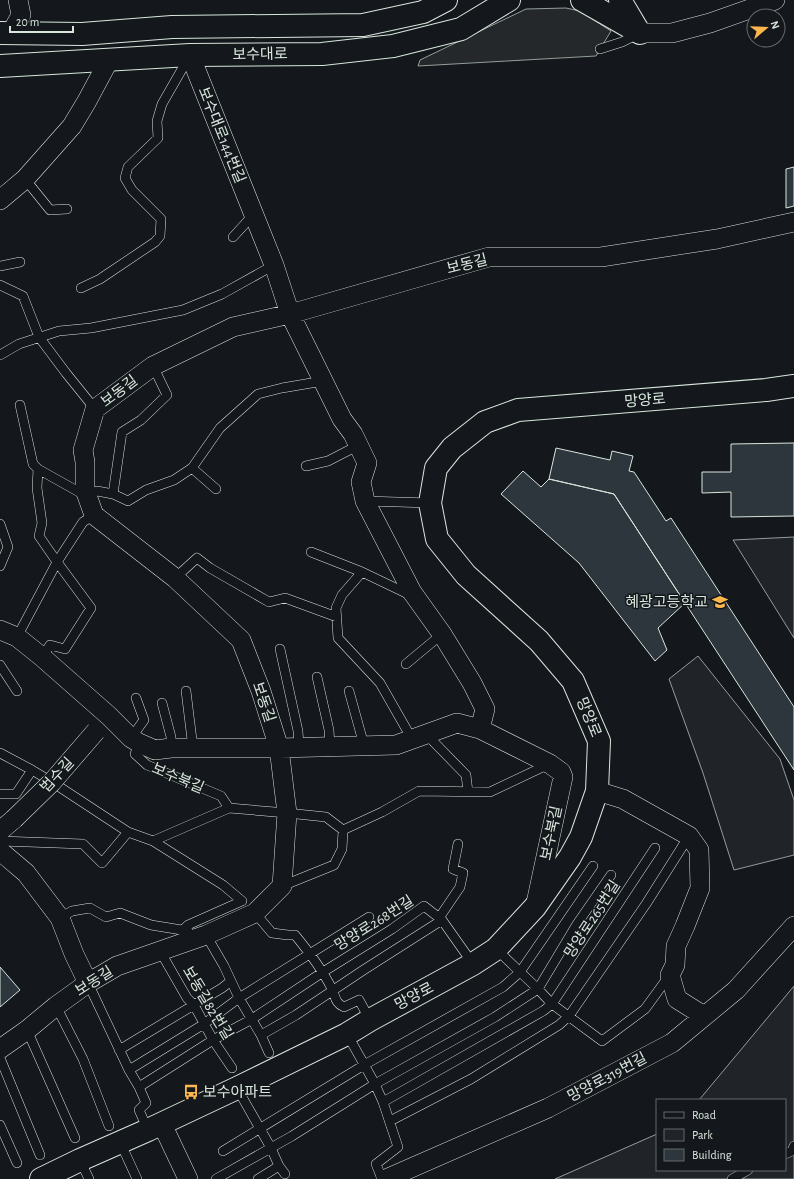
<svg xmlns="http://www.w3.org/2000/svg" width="794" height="1179" font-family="'Alegreya Sans','Noto Sans KR',sans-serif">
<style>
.green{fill:#202428;stroke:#939e99}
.parking{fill:#24282b;stroke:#939e99}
.building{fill:#2c363c;stroke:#d8e6dc}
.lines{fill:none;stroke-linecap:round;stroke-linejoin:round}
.service-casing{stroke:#d8e6dc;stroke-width:10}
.minor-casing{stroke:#d8e6dc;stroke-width:20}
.secondary-casing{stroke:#d8e6dc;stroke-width:24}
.service{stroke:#14181c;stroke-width:9}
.minor{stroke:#14181c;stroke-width:19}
.secondary{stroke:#14181c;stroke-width:22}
.minor-bridge-casing{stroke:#d8e6dc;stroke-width:20;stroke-linecap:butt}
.minor-bridge{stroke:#14181c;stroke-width:19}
.labels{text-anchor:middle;stroke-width:3;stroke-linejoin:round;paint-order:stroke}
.street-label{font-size:15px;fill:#d8e6dc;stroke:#14181c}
.poi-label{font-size:15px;fill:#d8e6dc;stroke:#14181c;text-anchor:end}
</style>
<rect width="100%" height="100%" fill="#14181c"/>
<path class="green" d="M794,537v101l-61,-98z
M698,656l82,103 14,41v55l-60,15 -31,-97 -34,-94z
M794,986v193h-239l102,-45v36h128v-70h-86z"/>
<path class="parking" d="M566,8l14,3 31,20 -15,25 -178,10 2,-6 106,-51z"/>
<path class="building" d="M794,167v39l-8,2v-39z
M794,443v73l-63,1v-25l-29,1v-21h29v-28z
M556,448l54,12 2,-9 21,5 -4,15 5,1 32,49 5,-3 123,189v63l-180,-276 -65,-15z
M523,471l18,16 8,-8 65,15 71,109 -27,25 9,22 -12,11 -76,-98 -78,-69z
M0,967l20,23 -20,17z"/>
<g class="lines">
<g class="service-casing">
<path id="service" d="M600,49l22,-7 16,-8
M25,179l25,31 17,-1
M233,237l20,-22
M0,266l20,-4
M0,285l23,11 16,41 27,36 29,36
M81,288l19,-9 55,-37 5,-6 1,-17 -29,-29 -7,-12 3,-11 30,-29 -1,-17 5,-17 27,-47
M0,355l19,-11 40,-13 32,-3 92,-18 39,-16 52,-29
M20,405l13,59 5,5 41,23 6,-2
M306,466l22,-5 31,-16
M192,468l24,21
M38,469l-1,19 5,35 -3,13 18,26 34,46 -26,41 -15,-4 -8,12
M87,494l10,-3 16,3 15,7 18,-11 28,-10 18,-12 28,-40 38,-34 24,-6 41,-7
M113,494l9,-62 19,-12 26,-25 -14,-29
M365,501l65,2
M0,524l8,23 -8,19
M311,552l51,20 46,22 3,-1
M362,572l-20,23 -6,13 2,30 42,45 32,56
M175,578l22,-20 13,10 59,34 16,-4 52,19
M17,637l40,-75 26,-40 11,-7
M280,649l18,82 1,16
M406,664l36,-30
M0,665l17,26
M317,677l12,53 1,16
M186,691l7,57
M349,691l13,47v8
M162,703l9,34v11
M426,734l40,41 2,17
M131,738l13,-18 -8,-22
M139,743l-4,11 12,11 74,31 8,12
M0,753l32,17 20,12 76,50 25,9 76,-33 58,5 39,4 17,13 -1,19 -8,16 -52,21
M0,794h16l16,-24
M343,830l39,-18 37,-21 71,1 59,-28
M0,841l83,3 19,19 26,-31
M153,841l70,44 19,16 -54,24 -4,4
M255,913l17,20 16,2h7c14,17 27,34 37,54 4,9 3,14 12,18l15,-7 11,20
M60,918l12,-7 18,-3 16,9 14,-4 31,12 37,6
M439,918l21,-31 3,-14 -10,-4 5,-25
M206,935l18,31 15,32 22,37 8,18
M496,949l42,40 14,15 50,37 43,-32 24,-33
M160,951l27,47 7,7 19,35 19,28
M88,983l41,87 10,17 7,16 -7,7 9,20
M56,1006l27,53 26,67
M27,1030l48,108
M347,1034l28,50 8,18 15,45 -22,17 6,15
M261,1035l35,-20 69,-46 77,-49
M119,1050l103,-62 9,-7
M0,1058l40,97
M129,1070l75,-46 35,-26 130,-81
M139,1087l74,-47 39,-21 71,-47 69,-43 32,-23 18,14 31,44
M237,1088l34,60 8,18 6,8
M383,1102l160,-91 9,-7 103,-156
M390,1121l81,-42 88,-54 10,-9 77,-112 43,-68
M0,1125l17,38
M120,1142l17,37
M223,1151l141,-86 139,-78 17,-15 73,-106
M785,1154l7,-3 2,-5
M80,1160l9,19
M216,1179l76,-43 83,-52 120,-67 43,-28 39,-65 34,-49
M258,1179l21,-13
M732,1179l16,-9"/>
</g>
<g class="minor-casing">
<path id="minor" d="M11,33l10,-18 -3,-15
M640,33h32l38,-10 65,-23
M190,55l84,210 16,49 52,105 11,15 14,29 -6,19 4,19 47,91 30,42 30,49 13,26 -5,20
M0,200l25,-21 47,-53 15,-25 22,-41
M0,630l17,7 25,20 67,59 22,22 8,5 16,7 16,-2h108l117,-3 61,-22 23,6 70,35 11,8 2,5 -27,126
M597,791l26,8 66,37 10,14 1,38 -15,38 -9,20 -1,19 -5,10 7,24 27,17
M0,831l14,-12
M0,851l26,22 34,45 14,36 14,29
M0,1049l27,-19 29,-24 32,-23 29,-17 89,-31 49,-22 27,-27 5,-73 -8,-65 -18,-57 -20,-51 -66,-62 -81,-63 -9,-25v-28l-2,-12 12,-41 58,-43 80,-39 57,-13 199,-57h112l116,-18 77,-17
M162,1124l26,55
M386,1179l162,-71 124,-65 64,-53 58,-64"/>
</g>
<g class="secondary-casing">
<path id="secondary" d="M582,0l58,33
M620,0l19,32
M0,33l82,1 90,-7 191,-2 60,-13 23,-12
M0,66l190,-11 132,-1 71,-8 68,-17 48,-29
M41,1179l39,-19 68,-30 89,-42 110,-54 23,-14 103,-56 23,-15 39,-42 35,-50 11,-20 16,-46 2,-50 -26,-60 -34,-40 -73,-66 -29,-36 -7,-36 6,-35 16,-20 33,-26 33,-12 248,-20 28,-4"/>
</g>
<use href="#service" class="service"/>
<use href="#minor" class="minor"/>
<use href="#secondary" class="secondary"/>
<g class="minor-bridge-casing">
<path id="minor-bridge" d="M14,819l38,-37 44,-51"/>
</g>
<use href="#minor-bridge" class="minor-bridge"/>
</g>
<defs>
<g id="school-bare" transform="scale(1.2)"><path d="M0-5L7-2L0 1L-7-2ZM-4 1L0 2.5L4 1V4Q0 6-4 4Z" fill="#ffb74d" stroke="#14181c" stroke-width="2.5" paint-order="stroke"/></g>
<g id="bus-bare" transform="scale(1.2)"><path d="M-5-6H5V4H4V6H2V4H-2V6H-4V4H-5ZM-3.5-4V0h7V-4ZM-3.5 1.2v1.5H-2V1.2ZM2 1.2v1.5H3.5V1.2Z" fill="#ffb74d" stroke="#14181c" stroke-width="2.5" paint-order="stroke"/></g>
</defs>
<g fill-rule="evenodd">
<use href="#school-bare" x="720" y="602"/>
<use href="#bus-bare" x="191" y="1092"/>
</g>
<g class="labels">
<g class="street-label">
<text transform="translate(260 54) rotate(-1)" y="5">보수대로</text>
<text transform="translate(222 135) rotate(68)" y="5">보수대로144번길</text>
<text transform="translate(467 264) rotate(-14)" y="5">보동길</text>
<text transform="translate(119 391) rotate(-37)" y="5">보동길</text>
<text transform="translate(645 400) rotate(-5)" y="5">망양로</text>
<text transform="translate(264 702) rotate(71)" y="5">보동길</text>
<text transform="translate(589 717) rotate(68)" y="5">망양로</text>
<text transform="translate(57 775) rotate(-47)" y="5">법수길</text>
<text transform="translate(178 778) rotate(23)" y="5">보수북길</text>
<text transform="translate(551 833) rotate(-78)" y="5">보수북길</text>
<text transform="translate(592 919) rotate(-57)" y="5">망양로265번길</text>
<text transform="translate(374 923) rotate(-32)" y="5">망양로268번길</text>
<text transform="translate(94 981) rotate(-32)" y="5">보동길</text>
<text transform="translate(414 996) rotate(-28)" y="5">망양로</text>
<text transform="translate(208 1003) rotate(59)" y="5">보동길82번길</text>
<text transform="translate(607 1077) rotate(-28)" y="5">망양로319번길</text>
</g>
<g class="poi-label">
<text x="708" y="607">혜광고등학교</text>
<text x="203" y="1097" text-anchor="start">보수아파트</text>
</g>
</g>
<rect x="656" y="1099" width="130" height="72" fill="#14181c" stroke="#626a69"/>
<rect x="664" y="1112" width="20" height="6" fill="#14181c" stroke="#626a69"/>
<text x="692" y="1119" font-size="12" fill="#d8e6dc">Road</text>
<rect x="664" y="1129" width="20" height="12" fill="#202428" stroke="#626a69"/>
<text x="692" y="1139" font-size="12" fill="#d8e6dc">Park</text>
<rect x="664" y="1149" width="20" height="12" fill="#2c363c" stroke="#626a69"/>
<text x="692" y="1159" font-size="12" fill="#d8e6dc">Building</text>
<g transform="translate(766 28) rotate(71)"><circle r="19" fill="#14181c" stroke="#626a69"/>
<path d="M0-3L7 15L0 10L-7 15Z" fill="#ffb74d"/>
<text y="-6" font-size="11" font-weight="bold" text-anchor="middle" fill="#d8e6dc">N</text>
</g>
<path d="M10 26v6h63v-6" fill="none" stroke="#d8e6dc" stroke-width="2"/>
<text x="16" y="26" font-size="12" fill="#d8e6dc" stroke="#14181c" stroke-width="3" paint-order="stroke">20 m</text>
</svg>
